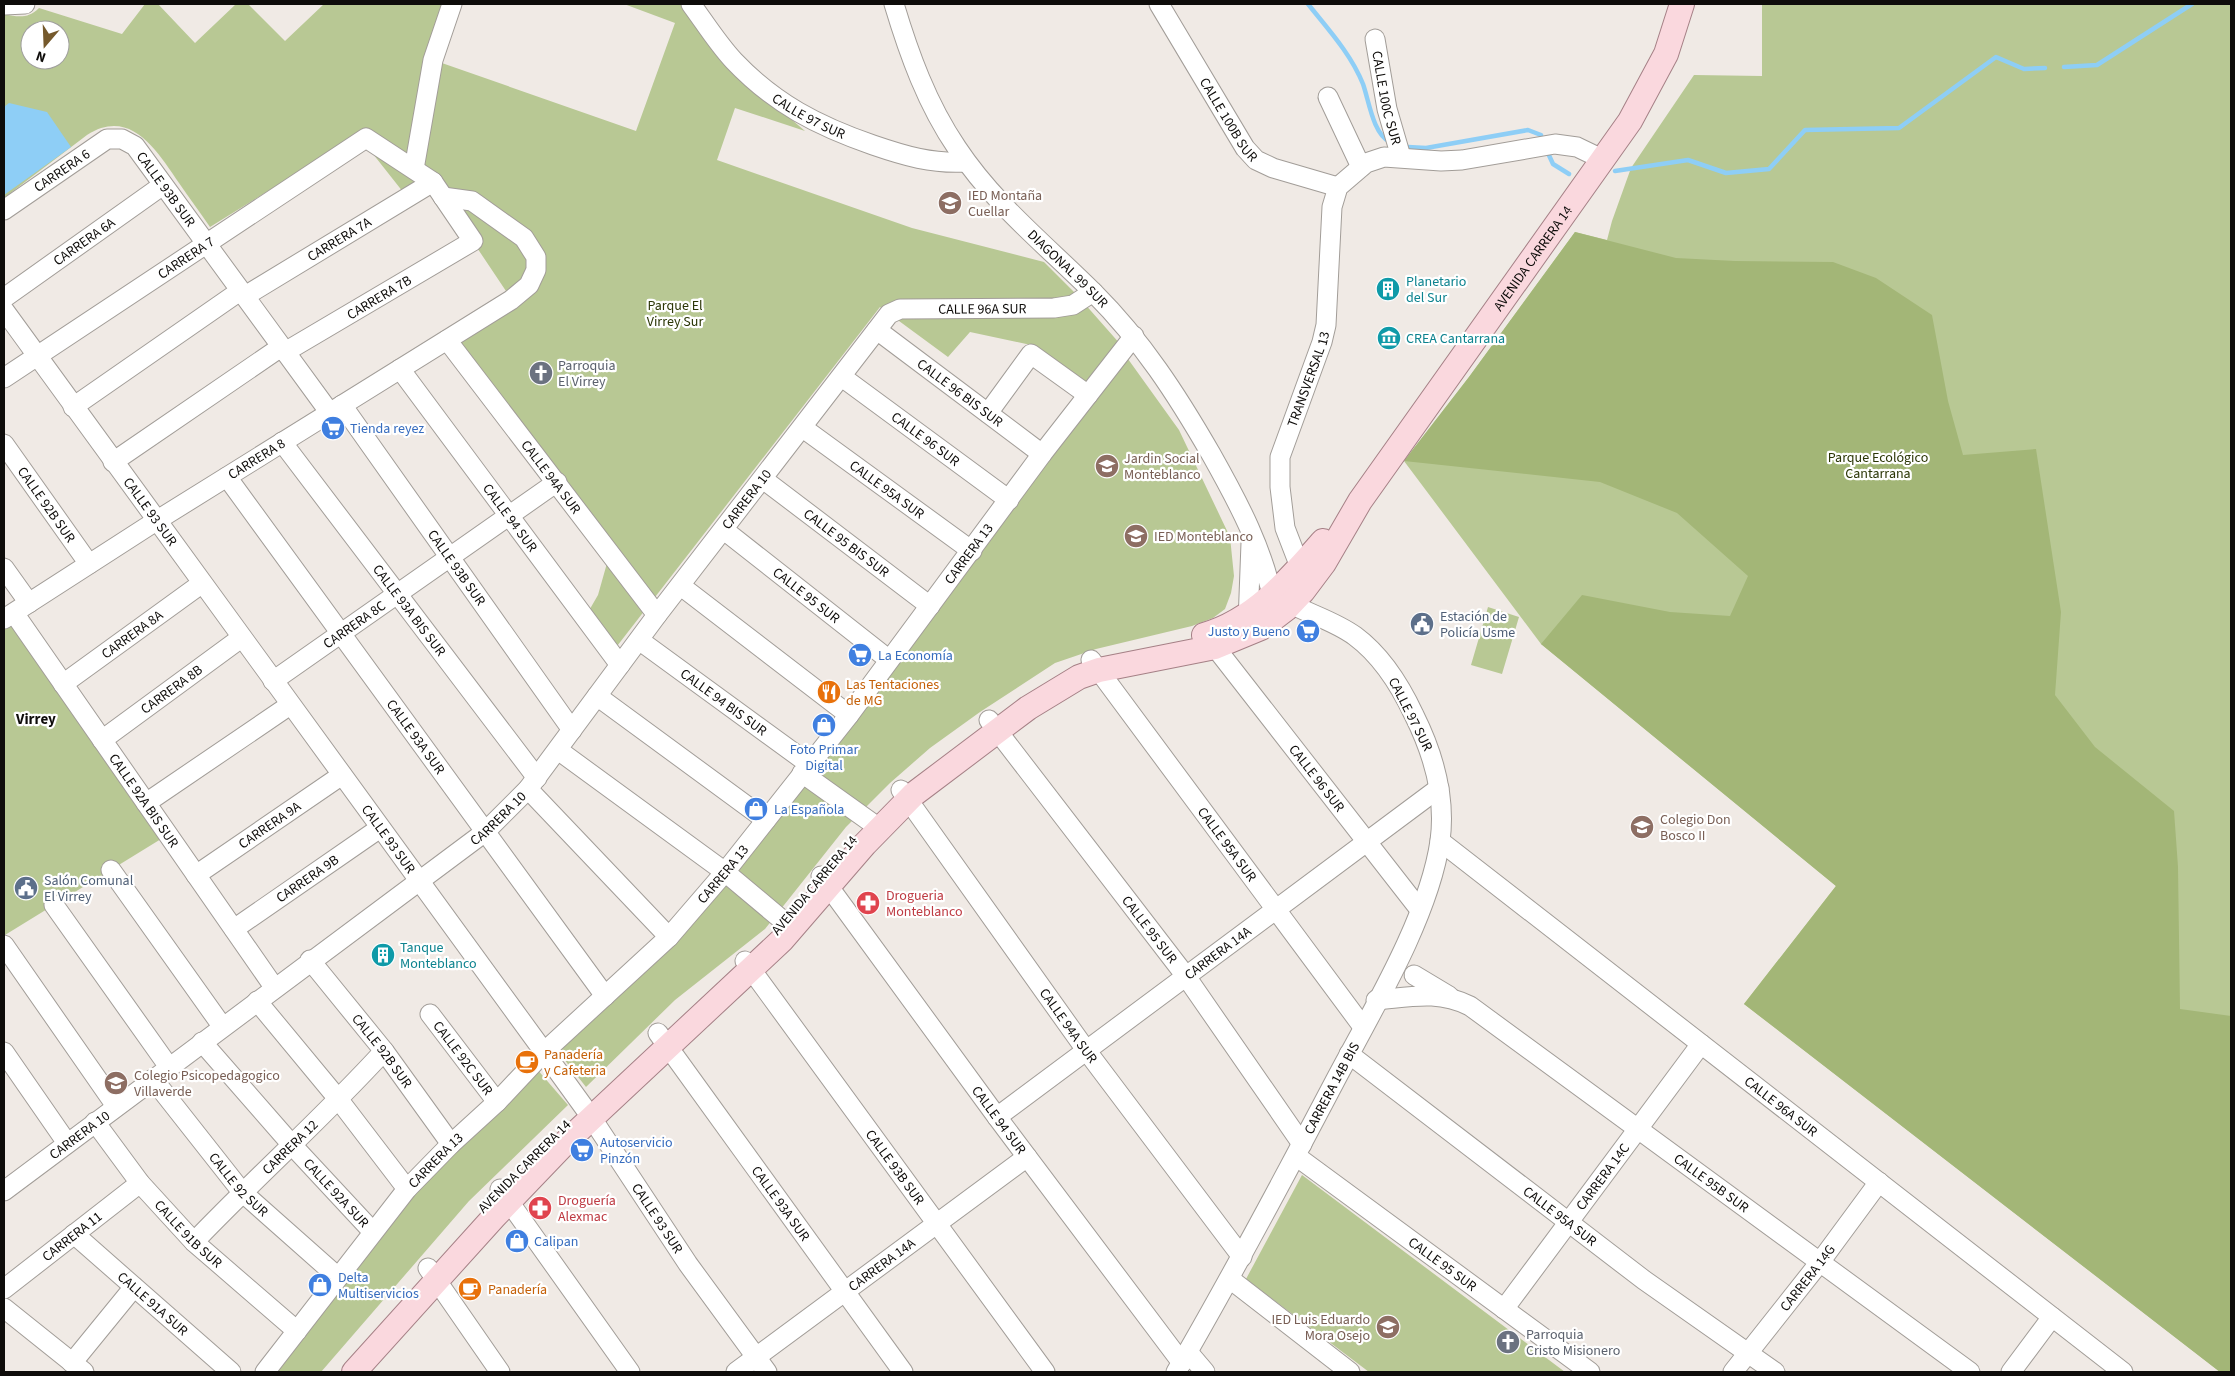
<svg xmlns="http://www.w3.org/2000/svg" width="2235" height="1376" font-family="'Source Sans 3',sans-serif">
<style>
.green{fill:#b8c894;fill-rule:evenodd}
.forest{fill:#a3b677}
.water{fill:#8ecef6}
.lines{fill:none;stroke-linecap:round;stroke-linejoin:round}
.stream{stroke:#8ecef6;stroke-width:4.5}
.minor-casing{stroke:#a29d98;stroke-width:21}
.major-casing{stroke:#a58086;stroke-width:26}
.minor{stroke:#fff;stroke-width:19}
.major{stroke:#fad8de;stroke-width:24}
.labels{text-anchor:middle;stroke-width:4.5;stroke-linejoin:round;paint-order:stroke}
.street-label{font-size:14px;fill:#0e0c0a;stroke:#fff}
.education-label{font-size:14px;fill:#785e54;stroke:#fff;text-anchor:start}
.culture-label{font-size:14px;fill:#0d838f;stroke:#fff;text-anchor:start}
.park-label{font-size:14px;fill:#2b3606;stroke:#fff}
.worship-label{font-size:14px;fill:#5b616d;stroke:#fff;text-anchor:start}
.shop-label{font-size:14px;fill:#366cbe;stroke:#fff;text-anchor:start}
.service-label{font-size:14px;fill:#4e5e75;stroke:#fff;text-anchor:start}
.food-label{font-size:14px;fill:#c56008;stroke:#fff;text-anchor:start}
.health-label{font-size:14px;fill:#be3a42;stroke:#fff;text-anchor:start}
.neighbourhood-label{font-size:15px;font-weight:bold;fill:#0e0c0a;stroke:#fff}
</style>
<rect width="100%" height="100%" fill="#f0eae5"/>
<path class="green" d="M145,4h13l37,39 41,-39h12l37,37 39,-37h134l-19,58 197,69 39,-108 -51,-19h61l79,92 41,35 -70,-23 -18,52 195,68 132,34 32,32 45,51 -37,42 -53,-42 -61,-13 -22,25 -68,-50 -266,343 -27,-36 11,-19 13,-46 -154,-206 59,-37 -83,-124 -26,15 -49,-62 -148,92c-10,-15 -21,-29 -31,-44 -22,-32 -48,-76 -92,-48l-83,63v-184c14,3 24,5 35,-6l83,26zM30,30h30v30h-30z
M1762,4h469v1368h-11l-476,-368 92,-118 -295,-242 -137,-183 65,-84 106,-145 32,8 5,-19 19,-53 63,-93 68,1z
M1128,359l51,71 51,107 4,39 -3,17 -6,16 -12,9 -21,8 -96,23 -41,14 -75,49 -50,36 -40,35 -44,44 -81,102 -90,71 -89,87 -30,-38 164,-164 258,-337z
M1488,607l31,10 -17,57 -31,-9z
M12,624l149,215 -156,96 -1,-305z
M536,1068l32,37 -99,96 -148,171h-47l128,-170z
M1302,1175l263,197h-196l-123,-93z"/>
<path class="forest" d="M1575,232l101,26 59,3 98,1 43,16 56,37 16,86 15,54 73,-6 25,163 -6,83 40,52 79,64 4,56 2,142 51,7v356h-11l-476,-368 92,-118 -295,-242 41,-49 88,17 60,4 18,-40 -71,-63 -77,-31 -196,-21 65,-84z"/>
<path class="water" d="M9,103l38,9 24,35 -67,48v-88z"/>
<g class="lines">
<path class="stream" d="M1308,4c20,25 43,50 55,80 6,17 10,50 27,58
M2064,67l33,-2 95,-61
M1408,147l18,1 102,-18 13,5
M1547,151l6,13 16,10
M1615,171l73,-11 38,13 43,-4 36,-39 94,-2 97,-71 28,12 21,-1"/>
<g class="minor-casing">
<g id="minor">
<path id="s1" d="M691,4c14,19 27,40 43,57 41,43 84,65 139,84 32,11 59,19 93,17"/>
<path id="s2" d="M894,4c15,50 33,100 63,144 37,56 90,98 137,145 48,48 83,102 117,161 27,48 54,98 63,152"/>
<path id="s3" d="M1159,4l86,144 11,12 17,8 65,19"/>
<path d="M4,5l21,-1"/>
<path id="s4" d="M1375,39l12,70 14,48"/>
<path d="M1328,97l33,70"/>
<path d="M414,169l19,-109 19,-56"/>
<path id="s5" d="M4,210l103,-71h15l13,7 195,267"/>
<path id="s6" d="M245,296l188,-114"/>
<path id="s7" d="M4,298l159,-113"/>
<path id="s8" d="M4,310l540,742 47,65 97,147 79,108"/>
<path id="s9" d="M877,330l165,124"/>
<path id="s10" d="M447,340l210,275"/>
<path id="s11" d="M400,369l220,296"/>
<path id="s12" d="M842,377l167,123"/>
<path id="s13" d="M4,378l362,-240 67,44 40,59 -188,111"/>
<path id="s14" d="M342,405l230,325"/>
<path d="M73,407l167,-116"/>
<path d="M988,413l43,-59 57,41"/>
<path id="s15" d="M803,428l169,123"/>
<path id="s16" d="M282,442l255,336"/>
<path id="s17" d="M4,444l85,120"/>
<path d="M113,462l168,-115"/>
<path id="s18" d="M227,477l378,519"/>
<path id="s19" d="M763,479l167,127"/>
<path id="s20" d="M724,530l164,129"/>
<path id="s21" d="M1300,567l-15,-39 -5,-41v-30l42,-115 4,-17 6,-118 6,-20 28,-24 18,-6 57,4 21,-1 93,-16 22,3 27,13"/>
<path d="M4,568l25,35"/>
<path d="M681,586l168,129"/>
<path id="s22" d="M14,613l260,374"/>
<path id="s23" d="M4,619l152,-98 355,-221 18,-15 7,-15v-13l-12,-19 -52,-37 -29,-4"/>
<path d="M1248,623l3,-80"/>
<path id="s24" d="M639,640l170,124"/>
<path id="s25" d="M1215,647l205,263"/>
<path id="s26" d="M1091,660l272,367"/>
<path id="s27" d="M273,681l284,-199"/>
<path id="s28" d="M63,684l138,-100"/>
<path d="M597,696l169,124"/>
<path id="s29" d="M989,720l196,255 117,169"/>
<path id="s30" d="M102,740l139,-102"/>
<path d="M558,750l167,122 68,57"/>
<path d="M802,773l77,55"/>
<path d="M528,789l141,148"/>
<path id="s31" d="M901,790l185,260 156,207"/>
<path d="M146,803l144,-98"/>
<path id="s32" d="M1440,841l683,531"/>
<path d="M111,870l111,156"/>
<path id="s33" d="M196,875l146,-100"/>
<path id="s34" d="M821,876l176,241 185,246"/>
<path d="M54,905l115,162"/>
<path id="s35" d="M234,929l146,-101"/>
<path d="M4,945l112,161"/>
<path id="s36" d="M310,960l74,91 67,93"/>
<path id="s37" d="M745,961l300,411"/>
<path d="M1414,975l35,21"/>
<path id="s38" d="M1376,1000c35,-3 62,-10 94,6l500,366"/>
<path d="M257,1001l82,99 68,89"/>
<path id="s39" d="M430,1014l67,88"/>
<path id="s40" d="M658,1033l245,339"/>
<path id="s41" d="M202,1042l90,103 81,87"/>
<path d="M4,1052l63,91"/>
<path id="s42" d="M1349,1054l295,226 131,92"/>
<path id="s43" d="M153,1079l89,113 96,85"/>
<path id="s44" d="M997,1117l442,-329"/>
<path id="s45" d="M95,1122l45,61 54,59 103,89"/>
<path id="s46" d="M1296,1156l294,216"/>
<path d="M500,1189l130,183"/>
<path id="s47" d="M4,1191l481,-359 43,-43 129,-174 232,-301 11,-5 154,-1 19,-3 20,-13"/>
<path id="s48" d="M74,1234l157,138"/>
<path id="s49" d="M194,1242c62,-65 129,-124 190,-191"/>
<path d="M428,1268l72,104"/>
<path d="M1230,1279l120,93"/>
<path id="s50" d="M4,1289l136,-106"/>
<path d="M4,1308l80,64"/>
<path id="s51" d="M1504,1309l197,-265"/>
<path d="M1188,1352l17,20"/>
<path d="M72,1363l62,-76"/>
<path id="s52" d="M265,1372l142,-183 44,-45 46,-42 47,-50 125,-115 56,-65 124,-157 193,-261 92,-118"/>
<path id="s53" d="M736,1372l291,-215"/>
<path id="s54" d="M1176,1372c56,-96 108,-194 160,-293 36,-68 93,-162 104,-238 6,-44 -7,-88 -26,-126 -14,-30 -32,-59 -59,-79 -19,-14 -43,-21 -64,-32"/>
<path id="s55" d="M1733,1372l87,-110 59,-80"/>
<path d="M2011,1372l41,-55"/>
</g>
</g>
<g class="major-casing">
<g id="major">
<path d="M1204,635c50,-14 86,-56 119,-94"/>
<path id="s56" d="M354,1372l140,-155 72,-75 216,-202 83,-96 49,-50 114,-86 51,-31 20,-7 116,-23 46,-19 25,-19 17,-18 21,-28 36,-62 270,-380 36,-67 16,-50"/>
</g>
</g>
<use href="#minor" class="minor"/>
<use href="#major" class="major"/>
</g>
<defs>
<g id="school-disc" transform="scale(1.25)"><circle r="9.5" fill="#8d6e63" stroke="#fff"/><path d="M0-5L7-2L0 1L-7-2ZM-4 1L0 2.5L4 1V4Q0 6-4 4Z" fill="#fff"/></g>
<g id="building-disc" transform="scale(1.25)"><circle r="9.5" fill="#0f9aa8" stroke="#fff"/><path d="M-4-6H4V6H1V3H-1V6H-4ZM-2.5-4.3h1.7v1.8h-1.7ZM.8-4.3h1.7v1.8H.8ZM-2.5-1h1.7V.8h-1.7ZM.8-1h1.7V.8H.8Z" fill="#fff"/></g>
<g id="museum-disc" transform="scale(1.25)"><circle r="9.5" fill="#0f9aa8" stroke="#fff"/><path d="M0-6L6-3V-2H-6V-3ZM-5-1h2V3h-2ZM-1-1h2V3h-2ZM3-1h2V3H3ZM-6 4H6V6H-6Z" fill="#fff"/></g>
<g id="church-disc" transform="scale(1.25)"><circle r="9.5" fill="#6b7280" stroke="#fff"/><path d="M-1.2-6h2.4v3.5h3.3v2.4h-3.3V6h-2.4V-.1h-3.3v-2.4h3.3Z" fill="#fff"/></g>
<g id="supermarket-disc" transform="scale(1.25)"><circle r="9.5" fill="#3f7fe0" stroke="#fff"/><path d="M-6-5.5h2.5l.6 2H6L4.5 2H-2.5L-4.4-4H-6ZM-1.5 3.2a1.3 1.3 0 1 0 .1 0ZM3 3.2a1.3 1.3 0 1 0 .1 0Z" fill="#fff"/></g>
<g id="civic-disc" transform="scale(1.25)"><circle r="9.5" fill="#5c6f8a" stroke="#fff"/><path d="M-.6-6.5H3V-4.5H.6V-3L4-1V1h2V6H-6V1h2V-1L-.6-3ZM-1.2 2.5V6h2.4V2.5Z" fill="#fff"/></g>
<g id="restaurant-disc" transform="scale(1.25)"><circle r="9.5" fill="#e8710a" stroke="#fff"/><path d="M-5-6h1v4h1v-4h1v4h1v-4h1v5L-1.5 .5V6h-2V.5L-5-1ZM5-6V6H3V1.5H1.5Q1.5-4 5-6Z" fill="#fff"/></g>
<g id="shop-disc" transform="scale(1.25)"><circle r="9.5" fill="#3f7fe0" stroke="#fff"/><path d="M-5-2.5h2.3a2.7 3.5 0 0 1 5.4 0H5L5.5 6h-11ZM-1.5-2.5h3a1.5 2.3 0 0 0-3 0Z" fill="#fff"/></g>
<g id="pharmacy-disc" transform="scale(1.25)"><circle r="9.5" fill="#e0444e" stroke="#fff"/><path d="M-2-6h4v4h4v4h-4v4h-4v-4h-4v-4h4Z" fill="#fff"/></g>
<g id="cafe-disc" transform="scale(1.25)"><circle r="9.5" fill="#e8710a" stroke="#fff"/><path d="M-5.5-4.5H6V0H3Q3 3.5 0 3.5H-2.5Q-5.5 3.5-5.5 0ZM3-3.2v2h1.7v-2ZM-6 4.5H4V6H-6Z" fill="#fff"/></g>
</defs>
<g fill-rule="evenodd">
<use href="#school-disc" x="950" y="203"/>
<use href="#building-disc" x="1388" y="289"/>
<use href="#museum-disc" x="1389" y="338"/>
<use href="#church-disc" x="541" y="373"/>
<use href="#supermarket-disc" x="333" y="428"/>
<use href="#school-disc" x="1107" y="466"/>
<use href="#school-disc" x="1136" y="536"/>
<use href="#civic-disc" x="1422" y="624"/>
<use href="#supermarket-disc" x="1308" y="631"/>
<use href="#supermarket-disc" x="860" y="655"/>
<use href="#restaurant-disc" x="829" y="692"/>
<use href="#shop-disc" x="824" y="725"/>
<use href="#shop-disc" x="756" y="809"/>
<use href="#school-disc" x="1642" y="827"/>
<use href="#civic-disc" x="26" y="888"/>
<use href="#pharmacy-disc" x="868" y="903"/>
<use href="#building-disc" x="383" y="955"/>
<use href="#cafe-disc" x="527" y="1062"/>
<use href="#school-disc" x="116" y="1083"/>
<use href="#supermarket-disc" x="582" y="1150"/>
<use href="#pharmacy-disc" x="540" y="1208"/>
<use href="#shop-disc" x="517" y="1241"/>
<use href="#shop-disc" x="320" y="1285"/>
<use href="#cafe-disc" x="470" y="1289"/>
<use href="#school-disc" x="1388" y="1327"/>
<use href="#church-disc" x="1508" y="1342"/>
</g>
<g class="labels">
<g class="street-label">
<text dy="5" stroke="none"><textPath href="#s4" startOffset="60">CALLE 100C SUR</textPath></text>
<text dy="5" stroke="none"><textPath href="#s1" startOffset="165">CALLE 97 SUR</textPath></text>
<text dy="5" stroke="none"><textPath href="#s3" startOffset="135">CALLE 100B SUR</textPath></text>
<text dy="5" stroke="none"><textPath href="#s5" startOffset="70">CARRERA 6</textPath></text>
<text dy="5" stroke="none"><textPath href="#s5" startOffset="208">CALLE 93B SUR</textPath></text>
<text dy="5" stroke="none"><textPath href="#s6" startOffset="110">CARRERA 7A</textPath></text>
<text dy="5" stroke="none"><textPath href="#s7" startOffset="98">CARRERA 6A</textPath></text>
<text dy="5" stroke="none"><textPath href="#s13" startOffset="218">CARRERA 7</textPath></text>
<text dy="5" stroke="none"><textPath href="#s56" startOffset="1658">AVENIDA CARRERA 14</textPath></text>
<text dy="5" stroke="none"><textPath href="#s2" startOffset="322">DIAGONAL 99 SUR</textPath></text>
<text transform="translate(379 297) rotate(-31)" y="5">CARRERA 7B</text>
<text dy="5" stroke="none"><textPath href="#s47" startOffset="1352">CALLE 96A SUR</textPath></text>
<text dy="5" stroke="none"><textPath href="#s21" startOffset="196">TRANSVERSAL 13</textPath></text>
<text dy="5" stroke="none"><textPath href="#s9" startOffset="104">CALLE 96 BIS SUR</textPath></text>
<text dy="5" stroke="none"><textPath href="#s12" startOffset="104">CALLE 96 SUR</textPath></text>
<text dy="5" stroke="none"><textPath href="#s23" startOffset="299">CARRERA 8</textPath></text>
<text dy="5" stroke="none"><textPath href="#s10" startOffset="172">CALLE 94A SUR</textPath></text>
<text dy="5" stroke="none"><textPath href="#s15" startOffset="104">CALLE 95A SUR</textPath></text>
<text dy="5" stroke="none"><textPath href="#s47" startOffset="1024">CARRERA 10</textPath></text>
<text dy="5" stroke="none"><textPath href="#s17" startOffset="74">CALLE 92B SUR</textPath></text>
<text dy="5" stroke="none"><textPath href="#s8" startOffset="249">CALLE 93 SUR</textPath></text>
<text dy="5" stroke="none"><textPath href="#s11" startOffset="185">CALLE 94 SUR</textPath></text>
<text dy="5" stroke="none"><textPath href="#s19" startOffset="105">CALLE 95 BIS SUR</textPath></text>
<text dy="5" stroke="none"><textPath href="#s52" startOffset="1082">CARRERA 13</textPath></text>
<text dy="5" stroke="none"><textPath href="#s14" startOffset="199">CALLE 93B SUR</textPath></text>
<text dy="5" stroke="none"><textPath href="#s20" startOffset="105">CALLE 95 SUR</textPath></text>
<text dy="5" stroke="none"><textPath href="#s16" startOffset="211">CALLE 93A BIS SUR</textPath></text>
<text dy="5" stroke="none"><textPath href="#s27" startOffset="99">CARRERA 8C</textPath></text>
<text dy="5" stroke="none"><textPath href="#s28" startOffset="85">CARRERA 8A</textPath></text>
<text dy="5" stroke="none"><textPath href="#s30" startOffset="86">CARRERA 8B</textPath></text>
<text dy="5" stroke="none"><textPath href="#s24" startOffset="105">CALLE 94 BIS SUR</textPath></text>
<text transform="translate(1411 714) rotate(63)" y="5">CALLE 97 SUR</text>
<text dy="5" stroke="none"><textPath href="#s18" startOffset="321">CALLE 93A SUR</textPath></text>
<text dy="5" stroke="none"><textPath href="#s25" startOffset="166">CALLE 96 SUR</textPath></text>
<text dy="5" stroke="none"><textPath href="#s22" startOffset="228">CALLE 92A BIS SUR</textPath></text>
<text dy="5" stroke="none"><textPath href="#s47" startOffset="619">CARRERA 10</textPath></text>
<text dy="5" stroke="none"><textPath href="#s33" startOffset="89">CARRERA 9A</textPath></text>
<text dy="5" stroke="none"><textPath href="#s8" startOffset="654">CALLE 93 SUR</textPath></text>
<text dy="5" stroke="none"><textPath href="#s26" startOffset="229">CALLE 95A SUR</textPath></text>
<text dy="5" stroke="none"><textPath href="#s52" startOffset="678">CARRERA 13</textPath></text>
<text dy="5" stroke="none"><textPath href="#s35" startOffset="89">CARRERA 9B</textPath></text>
<text transform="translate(814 885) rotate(-50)" y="5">AVENIDA CARRERA 14</text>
<text dy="5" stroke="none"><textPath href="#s29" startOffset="264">CALLE 95 SUR</textPath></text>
<text dy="5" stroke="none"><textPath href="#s44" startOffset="275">CARRERA 14A</textPath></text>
<text dy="5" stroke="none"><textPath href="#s31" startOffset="289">CALLE 94A SUR</textPath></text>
<text dy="5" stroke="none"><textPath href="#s36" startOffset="116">CALLE 92B SUR</textPath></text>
<text dy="5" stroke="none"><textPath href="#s39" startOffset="55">CALLE 92C SUR</textPath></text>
<text dy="5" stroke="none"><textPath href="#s54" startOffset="324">CARRERA 14B BIS</textPath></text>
<text dy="5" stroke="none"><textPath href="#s32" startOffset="432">CALLE 96A SUR</textPath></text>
<text dy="5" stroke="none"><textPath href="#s34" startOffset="302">CALLE 94 SUR</textPath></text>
<text dy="5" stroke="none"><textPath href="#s47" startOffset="94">CARRERA 10</textPath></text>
<text dy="5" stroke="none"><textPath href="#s49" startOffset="135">CARRERA 12</textPath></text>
<text dy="5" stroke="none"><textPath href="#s52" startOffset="272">CARRERA 13</textPath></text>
<text transform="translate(524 1166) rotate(-45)" y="5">AVENIDA CARRERA 14</text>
<text dy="5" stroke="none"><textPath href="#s37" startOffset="255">CALLE 93B SUR</textPath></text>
<text dy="5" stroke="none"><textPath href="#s51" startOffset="165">CARRERA 14C</textPath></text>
<text dy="5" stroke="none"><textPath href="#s38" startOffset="395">CALLE 95B SUR</textPath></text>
<text dy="5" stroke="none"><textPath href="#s43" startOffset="136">CALLE 92 SUR</textPath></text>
<text dy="5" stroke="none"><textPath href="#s41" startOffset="202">CALLE 92A SUR</textPath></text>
<text dy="5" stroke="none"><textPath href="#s40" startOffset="210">CALLE 93A SUR</textPath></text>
<text dy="5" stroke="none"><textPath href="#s42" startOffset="266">CALLE 95A SUR</textPath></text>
<text dy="5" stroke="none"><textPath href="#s8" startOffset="1119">CALLE 93 SUR</textPath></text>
<text dy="5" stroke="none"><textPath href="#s45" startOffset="146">CALLE 91B SUR</textPath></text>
<text dy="5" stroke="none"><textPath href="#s50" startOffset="86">CARRERA 11</textPath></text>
<text dy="5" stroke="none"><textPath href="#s46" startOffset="182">CALLE 95 SUR</textPath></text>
<text dy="5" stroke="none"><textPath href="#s53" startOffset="181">CARRERA 14A</textPath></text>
<text dy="5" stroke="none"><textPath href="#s55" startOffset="120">CARRERA 14G</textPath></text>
<text dy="5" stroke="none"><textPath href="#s48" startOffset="105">CALLE 91A SUR</textPath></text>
</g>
<g class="education-label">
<text x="968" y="200">IED Montaña<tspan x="968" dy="16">Cuellar</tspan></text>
<text x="1124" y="463">Jardin Social<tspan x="1124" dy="16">Monteblanco</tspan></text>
<text x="1154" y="541">IED Monteblanco</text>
<text x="1660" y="824">Colegio Don<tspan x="1660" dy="16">Bosco II</tspan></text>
<text x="134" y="1080">Colegio Psicopedagogico<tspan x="134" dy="16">Villaverde</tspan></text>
<text x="1370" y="1324" text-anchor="end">IED Luis Eduardo<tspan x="1370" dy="16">Mora Osejo</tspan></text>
</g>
<g class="culture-label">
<text x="1406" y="286">Planetario<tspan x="1406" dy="16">del Sur</tspan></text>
<text x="1406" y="343">CREA Cantarrana</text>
<text x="400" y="952">Tanque<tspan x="400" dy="16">Monteblanco</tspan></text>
</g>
<g class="park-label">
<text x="675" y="310">Parque El<tspan x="675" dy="16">Virrey Sur</tspan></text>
<text x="1878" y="462">Parque Ecológico<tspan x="1878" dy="16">Cantarrana</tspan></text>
</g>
<g class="worship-label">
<text x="558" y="370">Parroquia<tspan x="558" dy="16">El Virrey</tspan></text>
<text x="1526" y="1339">Parroquia<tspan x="1526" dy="16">Cristo Misionero</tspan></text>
</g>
<g class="shop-label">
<text x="350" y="433">Tienda reyez</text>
<text x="1290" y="636" text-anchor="end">Justo y Bueno</text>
<text x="878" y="660">La Economía</text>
<text x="824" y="754" text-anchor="middle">Foto Primar<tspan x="824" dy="16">Digital</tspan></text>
<text x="774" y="814">La Española</text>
<text x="600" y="1147">Autoservicio<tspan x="600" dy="16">Pinzón</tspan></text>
<text x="534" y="1246">Calipan</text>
<text x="338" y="1282">Delta<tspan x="338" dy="16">Multiservicios</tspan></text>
</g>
<g class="service-label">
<text x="1440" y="621">Estación de<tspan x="1440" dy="16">Policía Usme</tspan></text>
<text x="44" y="885">Salón Comunal<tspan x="44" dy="16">El Virrey</tspan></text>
</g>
<g class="food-label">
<text x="846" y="689">Las Tentaciones<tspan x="846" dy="16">de MG</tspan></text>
<text x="544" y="1059">Panadería<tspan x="544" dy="16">y Cafeteria</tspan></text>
<text x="488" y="1294">Panadería</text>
</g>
<g class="health-label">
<text x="886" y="900">Drogueria<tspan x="886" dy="16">Monteblanco</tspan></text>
<text x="558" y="1205">Droguería<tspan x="558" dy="16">Alexmac</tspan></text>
</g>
<g class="neighbourhood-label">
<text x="36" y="724">Virrey</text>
</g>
</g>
<rect width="2235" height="1376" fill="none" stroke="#0e0c0a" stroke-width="10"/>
<g transform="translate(45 45) rotate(199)"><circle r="24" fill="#ffffff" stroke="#9f9e9d"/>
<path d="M0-4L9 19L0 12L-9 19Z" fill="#75592c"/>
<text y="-8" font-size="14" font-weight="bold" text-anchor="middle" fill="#0e0c0a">N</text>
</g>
</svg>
